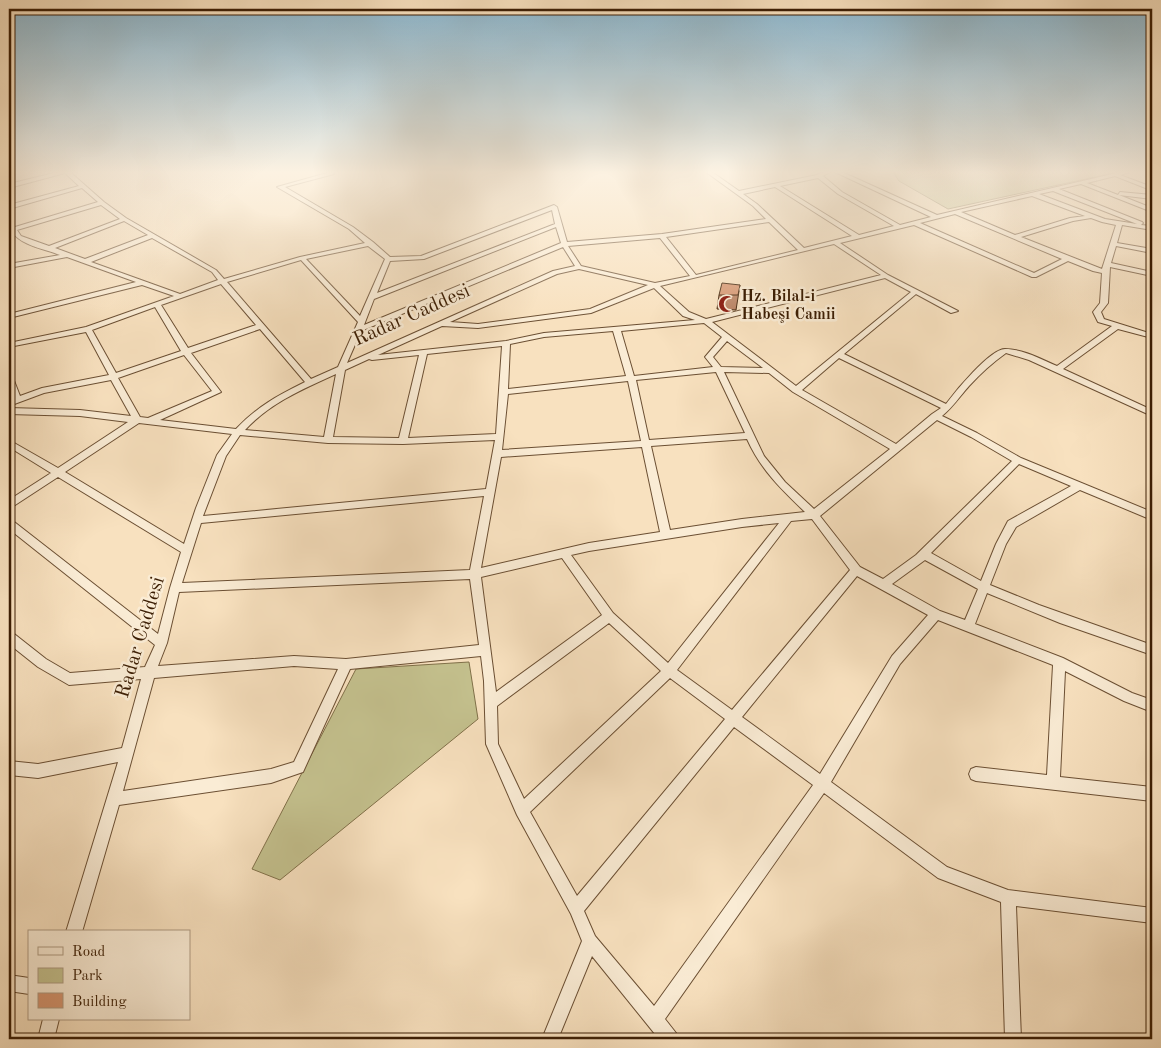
<svg xmlns="http://www.w3.org/2000/svg" width="1161" height="1048" font-family="'Old Standard TT',serif">
<style>
.green{fill:#c4c18e;stroke:#807049}
.lines{fill:none;stroke-linecap:round;stroke-linejoin:round}
.street-casing{stroke:#6b4f33;stroke-width:2}
.street{fill:#faecd5;fill-rule:evenodd}
.wall{fill:#b88060;stroke:#3c1e04}
.building{fill:#d69570;stroke:#3c1e04}
.labels{text-anchor:middle;stroke-width:5;stroke-linejoin:round;paint-order:stroke}
.far-poi-label{font-size:16px;font-weight:bold;fill:#3c1e04;stroke:#faecd5;text-anchor:start}
.street-label{font-size:20px;fill:#3c1e04;stroke:#faecd5}
</style>
<rect width="100%" height="100%" fill="#f8e1bf"/>
<filter id="stains"><feTurbulence type="fractalNoise" baseFrequency=".004" numOctaves="4"/><feColorMatrix values="0 0 0 0 .2 0 0 0 0 .09 0 0 0 0 .02 0 0 0 .5 -.17"/></filter>
<radialGradient id="worn" r=".72"><stop offset=".6" stop-color="#630" stop-opacity="0"/><stop offset="1" stop-color="#630" stop-opacity=".3"/></radialGradient>
<path class="green" d="M893,172h219l-3,2 -161,35 -49,-28z
M469,662l9,57 -198,161 -28,-11 104,-200z"/>
<g class="lines">
<g class="street-casing">
<path id="street" d="M58,172h12l34,30 22,16 90,52 8,9 76,-22 65,-14 -16,-14 -72,-42 50,-14 -1,-1h6l2,2 -49,13 68,40 20,15 17,15 31,-1 133,-51 3,2 10,35 95,-8 104,-15 -13,-13 -47,-34h6l27,19 78,-16 6,-3h7l-7,4 19,16 58,33 31,-8 -96,-45h7l95,43 184,-43h9l-10,3 32,12v6l-4,-4 -33,-13 -28,7 31,12 2,-3 32,3v4l-33,-4 33,13v4l-71,-28 -22,5 83,33 1,1 -2,2 11,1v4l-30,-5 -5,18 35,6v4l-36,-7 -5,17 41,9v4l-42,-9 -2,36 -7,9 3,7 48,15v4l-34,-9 -55,40 89,41v6l-123,-56 -23,-7c-14,10 -26,21 -37,33 -9,10 -16,21 -27,30l35,17 44,25 131,54v8l-72,-30 -64,37 -10,17 -16,41 49,20 113,40v10l-92,-32 -73,-30 -12,31 88,34 69,35 20,7v12l-28,-11 -59,-30 -5,106 92,10v14l-176,-20 -5,-2 -2,-5 2,-5 5,-2 71,8 6,-110 -115,-45 -38,44 -69,118 116,85 61,23 144,18v15l-136,-17 5,133h-16l-4,-137 -63,-24 -114,-85 -159,226 11,14 2,6h-19l-67,-83 -34,83h-16l40,-98 -11,-27 -54,-99 -31,-71 -2,-63 -3,-25 -131,13 -47,103 -32,11 -152,22 -37,127h-16l52,-170 -80,16 -29,-3v-14l29,3 84,-16 19,-69 -72,6 -31,-18 -29,-23v-12l4,1 33,26 24,14 75,-6 10,-22 -146,-116v-9l4,1 145,113 12,-46 11,-36 -123,-75 -49,32v-9l42,-27 -42,-26v-7l49,28 70,-46 -48,-6 -71,-2v-6l71,2 51,6 -20,-36 -67,13 -35,13v-6l4,-2 -4,-11v-11l4,2 7,18 22,-8 67,-13 -23,-43 -77,15v-4l77,-16 88,-31 -32,-11 -133,33v-4l127,-32 -69,-25 -58,11v-4l51,-9c-15,-6 -38,-9 -48,-23l-3,1v-11l6,5 83,-25 -16,-14 -73,21v-4l70,-19 -14,-13 -56,15v-4zM818,178l20,16 56,32 -35,9 -79,-49zM775,187l77,49 -48,12 -47,-44 -14,-10zM1053,191l84,33 -32,-5 -66,-25zM1032,196l53,20 -15,2 -55,17 -54,-23zM101,205l19,14 -71,27 -28,-10 -4,-6zM552,210l3,14 -178,69 13,-32 34,-2zM955,214l107,45 -28,14 -114,-50zM1091,218l11,4 14,3 -14,44 -81,-32 52,-16zM124,221l24,14 -63,24 -30,-11zM769,222l29,28 -102,25 -30,-38zM914,225l118,52h4l32,-16 25,10 9,2 -2,30 -7,9 5,10 14,4 -55,40c-16,-7 -34,-17 -52,-17 -15,0 -50,43 -59,55l-102,-50 72,-60 35,19 7,-2 -70,-36 -48,-32zM556,227l5,16 -197,82 10,-26zM152,238l60,34 6,8 -38,14 -89,-32zM660,238l30,38 -35,7 -74,-17 -13,-20zM834,244l47,31 -175,44 -17,-7 -29,-26zM368,246l17,13 -25,57 -54,-57zM563,247l12,19 -22,5 -206,92 14,-32zM301,260l57,62 -20,45 -27,12 -84,-97zM579,269l69,16 -58,24 -112,15 -28,-2 107,-48zM885,278l26,14 -115,94 -84,-64zM221,284l35,41 -68,23 -27,-43zM654,288l29,28 12,4 -151,13 -38,8 -128,14 64,-29 36,2 113,-15zM155,307l26,44 -65,22 -24,-43zM704,323l18,14 -17,20 8,10 -79,9 -13,-45zM260,329l45,53c-28,14 -47,24 -69,47l-76,-9 61,-28 -30,-39zM613,331l13,45 -118,13 2,-45 34,-7zM727,341l36,27 -42,-1 -8,-10zM502,346l-6,88 -88,4 19,-84zM184,355l28,36 -64,27 -8,-1 -22,-39zM419,355l-20,83 -66,-1 12,-67 24,-11 3,1zM839,358l102,50 -9,6 -36,30 -94,-54zM716,372l29,61 -96,7 -13,-60zM724,372l45,1 24,19 97,57 -76,60 -29,-27 -21,-26zM336,374l-12,63 -79,-7c25,-27 58,-41 91,-56zM628,381l13,60 -139,9 6,-56zM937,420l34,17 41,24 -96,94 -33,24 -23,-12 -40,-51zM139,423l93,11 -15,21 -21,53 -12,36 -119,-72zM240,435l88,8 75,1 92,-4 -9,49 -283,27 23,-60zM747,439c14,31 34,50 58,73l-63,7 -72,11 -19,-84zM642,447l18,85 -71,11 -108,25 20,-111zM1019,464l52,22 -63,35 -12,23 -15,37 -50,-28zM484,496l-14,74 -288,13 19,-60zM812,519l38,51 -118,140 -55,-40 114,-149zM779,523l-111,140 -55,-50 -42,-58 18,-4 153,-24zM562,558l40,57 -106,77 -15,-115zM925,560l53,29 -13,31 -25,-9 -48,-27zM857,576l71,39 -36,41 -72,118 -78,-57zM470,579l9,66 -133,14 -52,-3 -136,10 9,-23 12,-51zM609,623l52,48 -137,128 -26,-55 -1,-38zM294,666l44,3 -44,93 -23,7 -148,22 31,-113zM670,678l55,41 -148,177 -47,-84zM734,727l79,58 -159,221 -59,-70 -11,-25z
M9,975l20,3v16l-20,-3z
M43,1019h16l-5,20h-16z"/>
</g>
<use href="#street" class="street"/>
</g>
<path class="wall" d="M740,285l-4,25 -19,-1 2,-14z"/>
<path class="building" d="M722,283l18,2 -2,10h-19z"/>
<linearGradient id="sky" x2="0" y2="1"><stop stop-color="#8ab8d2"/><stop offset="0.54" stop-color="#fcf2e2"/><stop offset="1" stop-color="#fcf2e2" stop-opacity="0"/></linearGradient>
<rect width="1161" height="319" fill="url(#sky)"/>
<defs>
<g id="mosque-bare" transform="scale(1.35)"><path d="M3.5-4.9A6 6 0 1 0 3.5 4.9A5 5 0 1 1 3.5-4.9Z" fill="#8f2418" stroke="#faecd5" stroke-width="2.5" paint-order="stroke"/></g>
</defs>
<g fill-rule="evenodd">
<use href="#mosque-bare" x="727" y="304"/>
</g>
<g class="labels">
<g class="far-poi-label">
<text x="741" y="301">Hz. Bilal-i<tspan x="741" dy="18">Habeşi Camii</tspan></text>
</g>
<g class="street-label">
<text transform="translate(411 314) rotate(-24)" y="7">Radar Caddesi</text>
<text transform="translate(139 637) rotate(-73)" y="7">Radar Caddesi</text>
</g>
</g>
<rect width="1161" height="1048" fill="none" stroke="#f8e1bf" stroke-width="30"/>
<rect x="10" y="10" width="1141" height="1028" fill="none" stroke="#3c1e04" stroke-width="2.5"/>
<rect x="15" y="15" width="1131" height="1018" fill="none" stroke="#3c1e04"/>
<rect x="28" y="930" width="162" height="90" fill="#faecd5" stroke="#ae9a81"/>
<rect x="38" y="947" width="25" height="8" fill="#faecd5" stroke="#ae9a81"/>
<text x="72" y="956" font-size="15" fill="#3c1e04">Road</text>
<rect x="38" y="968" width="25" height="15" fill="#c4c18e" stroke="#ae9a81"/>
<text x="72" y="980" font-size="15" fill="#3c1e04">Park</text>
<rect x="38" y="993" width="25" height="15" fill="#d69570" stroke="#ae9a81"/>
<text x="72" y="1006" font-size="15" fill="#3c1e04">Building</text>
<rect width="100%" height="100%" filter="url(#stains)"/>
<rect width="100%" height="100%" fill="url(#worn)"/>
</svg>
